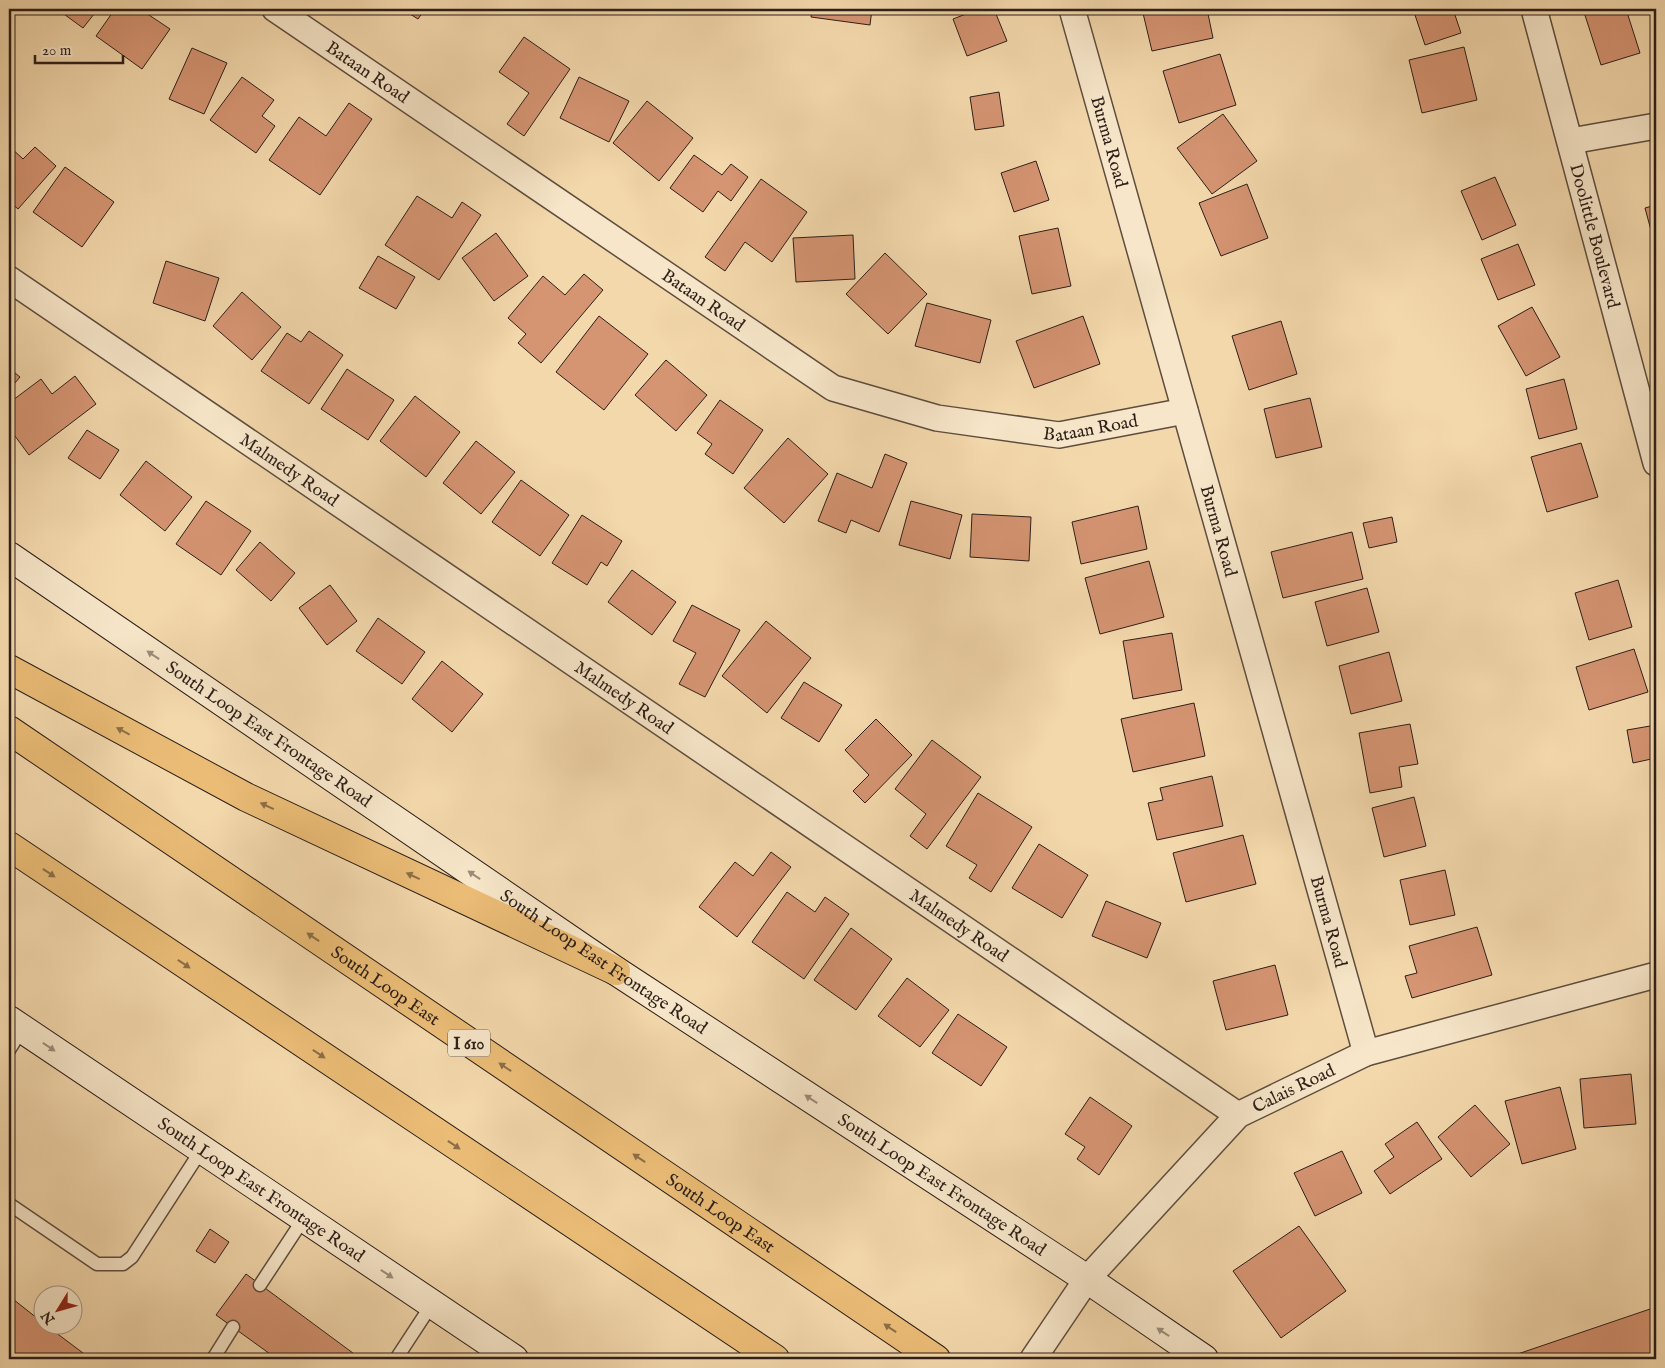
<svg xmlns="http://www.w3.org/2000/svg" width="1665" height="1368" font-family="'IM FELL English',serif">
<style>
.building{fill:#d59472;stroke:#2d1f19}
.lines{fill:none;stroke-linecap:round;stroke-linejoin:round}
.lane-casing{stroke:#5e4d3e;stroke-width:15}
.street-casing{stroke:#5e4d3e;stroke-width:28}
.secondary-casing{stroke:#2d1f19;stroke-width:30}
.highway-casing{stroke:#2d1f19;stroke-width:30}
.lane{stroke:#f7e6c9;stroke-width:12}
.street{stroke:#f7e6c9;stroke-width:25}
.secondary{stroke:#f7e6c9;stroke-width:28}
.highway{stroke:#eabc76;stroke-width:28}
.oneway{fill:#9c8c7a}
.oneway2{fill:#8c6e48}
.labels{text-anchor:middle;stroke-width:4;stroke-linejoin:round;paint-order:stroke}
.shield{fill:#f7e6c9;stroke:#6a5b4e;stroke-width:1}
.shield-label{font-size:16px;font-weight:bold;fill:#2d1f19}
.street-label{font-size:18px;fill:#2d1f19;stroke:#f7e6c9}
</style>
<rect width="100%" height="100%" fill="#f3d8ac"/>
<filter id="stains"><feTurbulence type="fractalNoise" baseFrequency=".004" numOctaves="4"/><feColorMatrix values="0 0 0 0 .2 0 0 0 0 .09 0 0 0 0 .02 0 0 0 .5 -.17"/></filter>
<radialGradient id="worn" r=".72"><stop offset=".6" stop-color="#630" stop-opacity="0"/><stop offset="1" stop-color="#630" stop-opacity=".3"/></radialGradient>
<path class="building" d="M57,9h41l-15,19z
M115,9h25l30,20 -28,40 -46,-33z
M402,9h23l-7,10z
M812,9h60l-2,16 -59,-8z
M979,9h15l13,32 -40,15 -14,-37z
M1142,9h65l6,29 -61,13z
M1413,9h40l8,24 -36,12z
M1583,9h43l14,44 -39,12z
M524,37l46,32 -46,67 -17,-12 22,-31 -30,-21z
M1464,47l13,53 -55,13 -13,-53z
M192,48l35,15 -23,51 -35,-15z
M1220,54l16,51 -57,18 -16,-52z
M242,77l32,23 -12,16 13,10 -19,27 -46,-33z
M579,77l50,24 -20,41 -49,-24z
M999,92l5,34 -29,4 -5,-33z
M647,101l46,37 -34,43 -46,-38z
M349,103l23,16 -52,76 -51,-35 30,-43 27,19z
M1223,114l34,47 -45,33 -35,-46z
M9,146l14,13 12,-12 21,19 -38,43 -9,-8z
M694,155l28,20 9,-11 17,13 -17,24 -13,-10 -15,21 -33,-24z
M1036,161l13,39 -35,12 -13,-39z
M65,167l49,35 -32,45 -49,-35z
M1495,177l21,48 -34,15 -21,-49z
M761,179l46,33 -35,50 -27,-20 -20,29 -20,-14z
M1247,184l21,54 -47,18 -22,-53z
M417,196l35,22 10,-16 19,13 -42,65 -54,-35z
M1656,205v44l-11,-41z
M1058,228l13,58 -39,8 -13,-58z
M496,233l32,43 -34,25 -32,-43z
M853,235l2,44 -59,3 -3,-44z
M1518,244l17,41 -37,15 -17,-41z
M885,253l42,41 -39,40 -42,-40z
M378,256l37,21 -19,32 -37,-21z
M166,261l53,17 -14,43 -52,-18z
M584,274l19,16 -62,73 -23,-20 8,-9 -18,-16 35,-42 22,19z
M242,292l39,35 -29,33 -39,-34z
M927,303l64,17 -11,43 -65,-17z
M1532,307l28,50 -34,19 -28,-50z
M599,316l49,38 -44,56 -48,-38z
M1083,316l17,48 -66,24 -18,-47z
M1281,321l16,53 -48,16 -17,-54z
M309,331l34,24 -34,49 -48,-33 26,-38 14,9z
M666,360l41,35 -31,36 -41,-36z
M9,368l11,9 -11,13z
M347,369l47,31 -26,40 -47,-31z
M75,376l21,28 -67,51 -20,-27v-25l32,-24 11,15z
M1564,379l13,50 -38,10 -13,-50z
M415,396l45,36 -34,45 -46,-36z
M1310,398l12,49 -46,11 -12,-49z
M720,400l43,30 -30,44 -28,-20 7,-10 -15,-11z
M87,430l32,20 -19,29 -32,-21z
M788,438l40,36 -44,49 -40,-35z
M476,441l39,31 -34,42 -38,-31z
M1581,443l17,54 -51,15 -16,-55z
M885,454l22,9 -28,69 -28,-12 -5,13 -28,-12 19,-48 35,15z
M146,461l46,36 -27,34 -45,-36z
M521,480l48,35 -29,41 -48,-34z
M206,501l45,30 -30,44 -45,-31z
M911,501l51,14 -12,44 -51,-14z
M1138,506l9,43 -66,15 -9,-42z
M972,514l59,3 -2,44 -59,-4z
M582,515l40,26 -15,25 -6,-4 -14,23 -35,-22z
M1392,517l5,25 -28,6 -6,-25z
M1352,532l11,47 -80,19 -12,-46z
M260,542l35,31 -24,28 -35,-31z
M1149,561l15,56 -64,17 -15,-56z
M632,570l44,32 -24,33 -44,-33z
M1618,580l14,47 -43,13 -14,-47z
M330,585l27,36 -30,24 -28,-37z
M1367,588l12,44 -52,14 -12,-44z
M692,605l48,25 -35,67 -26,-13 17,-31 -23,-12z
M378,618l47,34 -23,32 -46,-33z
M766,621l45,37 -44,55 -45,-37z
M1172,633l10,57 -49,9 -10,-58z
M1634,649l14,43 -59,18 -13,-43z
M1389,652l13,49 -51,13 -12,-48z
M442,661l41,33 -31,38 -40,-33z
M804,682l38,23 -23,37 -38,-24z
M1194,703l11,53 -72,16 -12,-53z
M876,719l36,36 -47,48 -12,-12 16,-16 -24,-25z
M1410,724l8,40 -19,3 3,20 -32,6 -11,-60z
M1656,725v33l-23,5 -6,-33z
M932,740l49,37 -54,72 -17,-13 16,-22 -31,-25z
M1212,776l11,50 -66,14 -9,-37 15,-3 -3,-12z
M978,793l54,34 -41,65 -22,-14 8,-13 -31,-19z
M1414,797l12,49 -42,11 -12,-49z
M1243,835l13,49 -70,18 -13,-49z
M1039,844l49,31 -26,43 -50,-30z
M771,852l20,15 -54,70 -38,-30 36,-45 18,14z
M1445,870l10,45 -45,10 -10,-45z
M787,892l28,20 10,-15 24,17 -45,65 -52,-37z
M1106,901l55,22 -14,35 -55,-22z
M1477,927l15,48 -80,23 -7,-22 12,-3 -8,-27z
M851,928l41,31 -36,51 -42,-30z
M1275,965l13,50 -62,15 -13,-49z
M907,978l42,32 -29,37 -42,-31z
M958,1014l49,33 -26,39 -49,-33z
M1631,1074l5,50 -52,4 -4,-49z
M1560,1087l16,62 -54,15 -17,-63z
M1090,1097l42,29 -33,49 -22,-16 8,-12 -20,-13z
M1475,1105l35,39 -39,33 -33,-40z
M1417,1122l25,37 -52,35 -16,-23 20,-14 -9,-13z
M1342,1151l20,42 -47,23 -21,-43z
M1299,1226l47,65 -65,47 -48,-67z
M210,1229l19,13 -14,21 -19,-12z
M246,1274l115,85h-84l-61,-44z
M9,1296l33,26v4h5l36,27 -5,6h-69z
M1656,1307v52h-153z"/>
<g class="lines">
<g class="lane-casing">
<path id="lane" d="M9,1050l13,-21
M9,1204l88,60h26l9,-7 70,-108
M260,1285l44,-67
M213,1359l20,-32
M396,1359l36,-55"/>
</g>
<g class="street-casing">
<g id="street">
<path id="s1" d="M275,9l558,379 104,30 122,17 126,-24"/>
<path id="s2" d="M1072,9l294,1044"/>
<path id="s3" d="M1534,9l122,454"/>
<path d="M1571,141l85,-15"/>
<path id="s4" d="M9,279l1229,836"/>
<path id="s5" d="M1033,1359l54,-80 151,-164 128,-62 290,-78"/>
</g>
</g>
<g class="secondary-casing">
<g id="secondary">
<path id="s6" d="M9,556l607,415 471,308 117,80"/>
<path id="s7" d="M9,1020l505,339"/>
</g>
</g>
<g class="highway-casing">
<g id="highway">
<path d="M9,669l237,128 370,174"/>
<path id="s8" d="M9,730l927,629"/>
<path d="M9,846l766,513"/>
</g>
</g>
<use href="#lane" class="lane"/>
<use href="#street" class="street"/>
<use href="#secondary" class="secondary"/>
<use href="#highway" class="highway"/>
</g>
<defs><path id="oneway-solid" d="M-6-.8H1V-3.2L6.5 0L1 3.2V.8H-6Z" transform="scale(1.25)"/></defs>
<g class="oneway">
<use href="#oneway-solid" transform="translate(153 655) rotate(-146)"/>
<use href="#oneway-solid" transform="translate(474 875) rotate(-146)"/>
<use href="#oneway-solid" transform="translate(49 1047) rotate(34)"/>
<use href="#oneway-solid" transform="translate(811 1099) rotate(-147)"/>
<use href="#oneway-solid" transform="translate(387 1274) rotate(34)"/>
<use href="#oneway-solid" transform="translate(1163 1332) rotate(-146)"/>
</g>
<g class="oneway2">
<use href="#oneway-solid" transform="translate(123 731) rotate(-152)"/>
<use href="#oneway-solid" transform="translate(267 806) rotate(-155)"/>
<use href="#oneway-solid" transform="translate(49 873) rotate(34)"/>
<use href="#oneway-solid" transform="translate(413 876) rotate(-155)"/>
<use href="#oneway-solid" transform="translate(313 937) rotate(-146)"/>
<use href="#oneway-solid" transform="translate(184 964) rotate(34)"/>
<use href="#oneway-solid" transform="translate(319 1054) rotate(34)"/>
<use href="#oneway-solid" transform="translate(505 1067) rotate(-146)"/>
<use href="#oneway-solid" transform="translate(454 1145) rotate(34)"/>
<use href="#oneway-solid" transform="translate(639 1158) rotate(-146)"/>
<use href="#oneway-solid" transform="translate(890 1328) rotate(-146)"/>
</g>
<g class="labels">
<rect class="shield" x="448" y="1029.5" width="42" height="27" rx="4"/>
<g class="shield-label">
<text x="469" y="1049">I 610</text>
</g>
<g class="street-label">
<text dy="6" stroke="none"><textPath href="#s1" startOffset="112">Bataan Road</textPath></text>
<text dy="6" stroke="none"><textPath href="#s2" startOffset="138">Burma Road</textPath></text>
<text dy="6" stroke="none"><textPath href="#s3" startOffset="235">Doolittle Boulevard</textPath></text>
<text dy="6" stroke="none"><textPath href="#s1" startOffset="518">Bataan Road</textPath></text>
<text dy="6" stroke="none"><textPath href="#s1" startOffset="938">Bataan Road</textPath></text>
<text dy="6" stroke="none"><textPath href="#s4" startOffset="339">Malmedy Road</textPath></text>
<text dy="6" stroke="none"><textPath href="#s2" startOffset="542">Burma Road</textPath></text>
<text dy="6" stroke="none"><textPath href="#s4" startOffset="744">Malmedy Road</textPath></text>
<text dy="6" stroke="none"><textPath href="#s6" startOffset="315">South Loop East Frontage Road</textPath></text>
<text dy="6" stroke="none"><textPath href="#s2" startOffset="948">Burma Road</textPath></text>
<text dy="6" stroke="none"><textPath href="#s4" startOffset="1149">Malmedy Road</textPath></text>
<text dy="6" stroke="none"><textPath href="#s6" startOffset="720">South Loop East Frontage Road</textPath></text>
<text dy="6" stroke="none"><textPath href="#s8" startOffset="455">South Loop East</textPath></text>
<text dy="6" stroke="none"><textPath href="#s5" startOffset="381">Calais Road</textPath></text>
<text dy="6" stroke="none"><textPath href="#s6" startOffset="1125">South Loop East Frontage Road</textPath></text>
<text dy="6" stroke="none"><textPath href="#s7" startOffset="304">South Loop East Frontage Road</textPath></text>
<text dy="6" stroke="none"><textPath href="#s8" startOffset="860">South Loop East</textPath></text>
</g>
</g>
<rect width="1665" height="1368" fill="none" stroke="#f3d8ac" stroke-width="30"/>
<rect x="10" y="10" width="1645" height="1348" fill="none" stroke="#2d1f19" stroke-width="2.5"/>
<rect x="15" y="15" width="1635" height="1338" fill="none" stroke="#2d1f19"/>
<g transform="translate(58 1310) rotate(233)"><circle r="24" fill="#f7e6c9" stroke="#a69683"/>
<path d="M0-4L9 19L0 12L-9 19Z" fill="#8f2418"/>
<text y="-8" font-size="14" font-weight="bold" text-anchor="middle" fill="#2d1f19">N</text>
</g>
<path d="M35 55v8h88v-8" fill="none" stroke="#2d1f19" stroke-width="2.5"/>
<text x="42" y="55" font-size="15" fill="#2d1f19" stroke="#f7e6c9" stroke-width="4" paint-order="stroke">20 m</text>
<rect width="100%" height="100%" filter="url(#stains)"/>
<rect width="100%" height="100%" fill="url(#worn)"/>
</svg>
